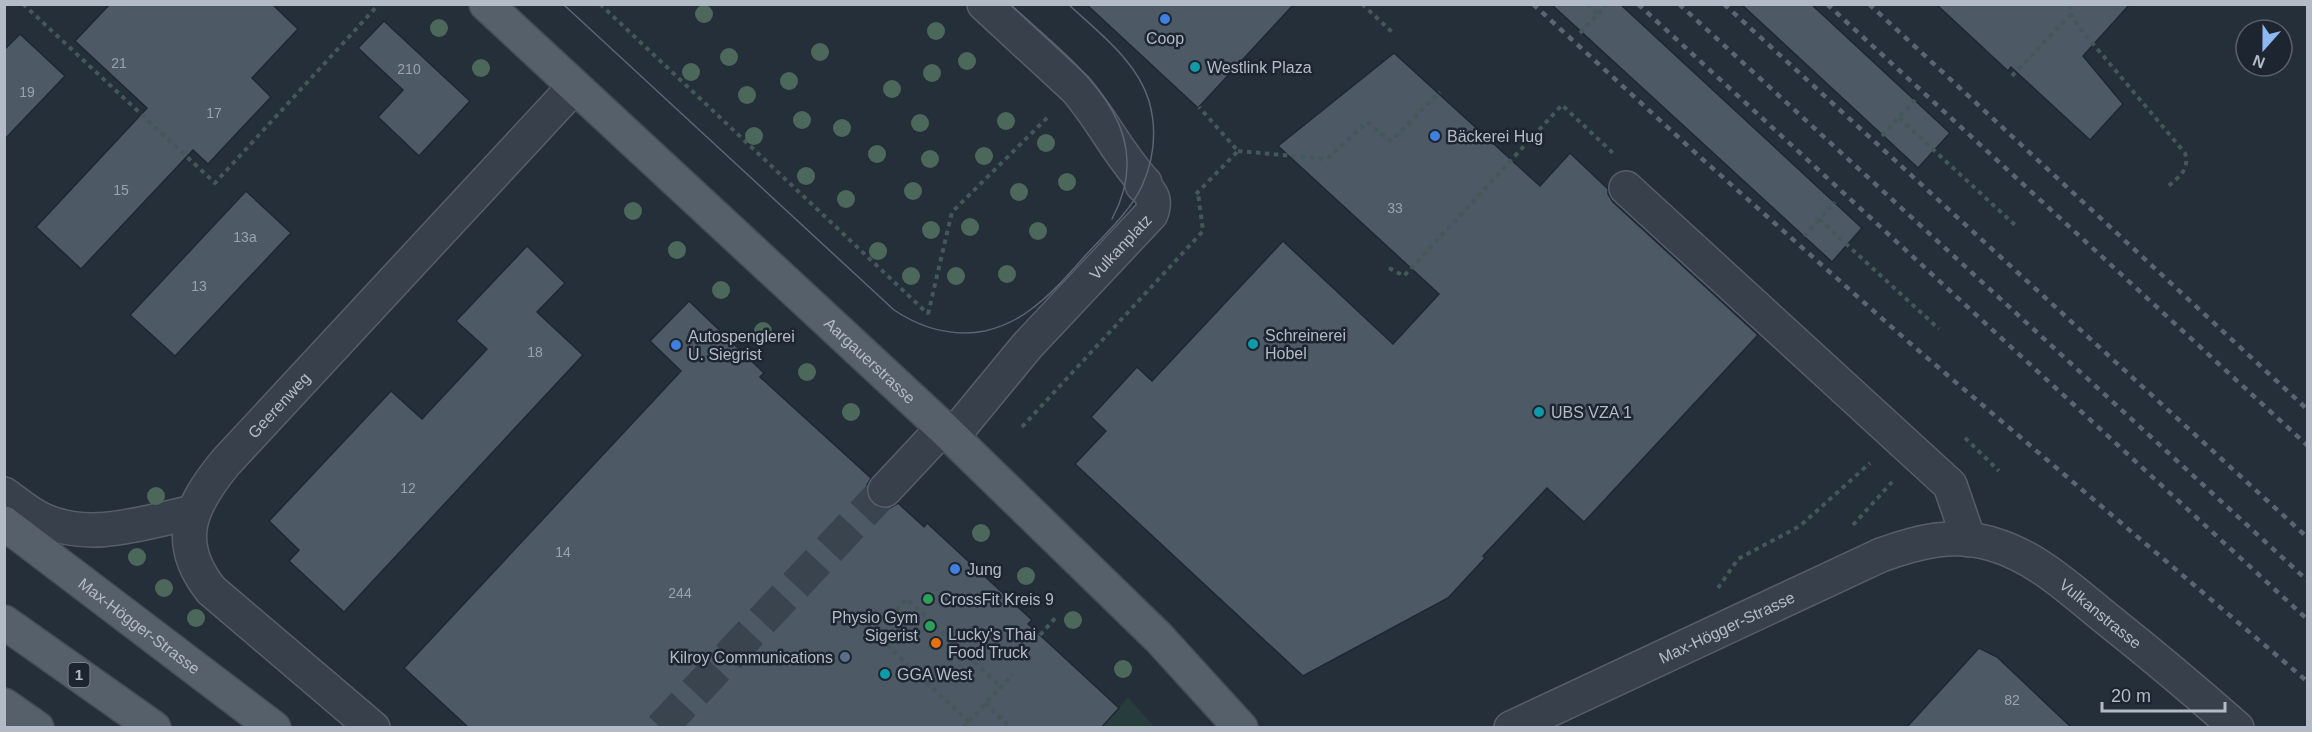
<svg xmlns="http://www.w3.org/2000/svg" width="2312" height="732" font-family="Arial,sans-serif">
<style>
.green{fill:#273c3c}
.building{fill:#4d5965;stroke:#1f2732;stroke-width:1.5}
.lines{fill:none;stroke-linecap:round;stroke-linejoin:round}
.minor-tunnel{stroke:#39444f;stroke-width:33;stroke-dasharray:33 16;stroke-linecap:butt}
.minor-casing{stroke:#565e69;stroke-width:36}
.major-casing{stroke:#444c57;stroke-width:36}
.path{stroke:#445759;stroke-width:4;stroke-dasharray:4.5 4.5;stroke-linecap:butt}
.minor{stroke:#38404b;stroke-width:33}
.major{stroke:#56606b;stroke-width:33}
.tram{stroke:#5a6571;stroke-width:1.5}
.rail{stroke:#5a6571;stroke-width:4.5;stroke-dasharray:6 6;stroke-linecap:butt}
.tree{fill:#4c685a}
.shop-dot{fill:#3f7fe0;stroke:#1d2530;stroke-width:2}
.culture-dot{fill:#0f9aa8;stroke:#1d2530;stroke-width:2}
.leisure-dot{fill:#2e9e5b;stroke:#1d2530;stroke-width:2}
.food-dot{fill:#e8710a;stroke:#1d2530;stroke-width:2}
.service-dot{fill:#5c6f8a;stroke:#1d2530;stroke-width:2}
.labels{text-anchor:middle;stroke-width:5;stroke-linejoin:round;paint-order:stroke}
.number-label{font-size:14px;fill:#9aa2ae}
.shield{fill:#1d2530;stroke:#868e99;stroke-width:1.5}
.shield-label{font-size:15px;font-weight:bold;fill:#b3bbc6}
.poi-label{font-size:16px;fill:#b3bbc6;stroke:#1d2530;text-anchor:start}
.street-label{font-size:16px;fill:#b3bbc6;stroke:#1d2530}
</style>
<rect width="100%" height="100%" fill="#242f3a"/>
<path class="green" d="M1128,697l26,30 -53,1z"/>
<path class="building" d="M110,4h162l26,25 -46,49 19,19 -63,67 -15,-14 -112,119 -45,-42 111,-119 -72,-67z
M1086,4h208l-96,104z
M1551,4h69l242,224 -30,34z
M1741,4h70l139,129 -32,35z
M1936,4h194l-47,52 40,48 -33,36 -79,-73 -3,4z
M384,21l86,80 -51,55 -41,-39 25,-27 -45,-42z
M20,34l45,42 -61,64v-90z
M1394,53l146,133 30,-33 38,36v5l5,8 145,133 -174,187 -37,-34 -64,68 2,2 -37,40 -145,78 -228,-212 31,-33 -15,-14 46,-50 15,14 131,-140 110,103 46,-50 -161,-148z
M246,191l45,42 -116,123 -45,-41z
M527,246l38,37 -28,29 46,43 -239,257 -55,-51 10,-11 -30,-29 122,-130 31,28 40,-43 25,-27 -31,-28z
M689,301l75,72 -4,4 111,101 -4,7v10l5,8 9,5h9l8,-5 26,24 3,-4 105,97 -4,4 91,84 -18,20h-632l-65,-60 277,-297 -31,-30z
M1979,648l18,9 75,71h-166z"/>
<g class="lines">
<path class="minor-tunnel" d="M661,728l224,-238"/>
<g class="minor-casing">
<g id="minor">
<path d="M1626,188l324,297 19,55"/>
<path id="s1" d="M952,437l75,-91 124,-132c5,-13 2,-20 -9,-29l3,-2c-27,-29 -43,-64 -69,-94l-92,-85"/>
<path d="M885,490l58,-62"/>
<path d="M4,494c13,9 25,20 39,26 48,22 102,2 151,-8"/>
<path id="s2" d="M373,728l-162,-138c-38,-48 -21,-84 14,-127l349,-376"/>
<path id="s3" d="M1511,728l370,-173c36,-13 73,-23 111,-11 45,13 79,46 115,75 44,35 87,71 130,109"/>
</g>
</g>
<g class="major-casing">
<g id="major">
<path id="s4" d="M486,4l457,424 216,210 82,90"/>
<path id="s5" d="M4,523l270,205"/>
<path d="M4,622l150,106"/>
<path d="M4,705l33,23"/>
</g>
</g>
<path class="path" d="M23,4l192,179 164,-179
M600,4l328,310
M1362,4l30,28
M2070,4l1,10 7,12 107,127c5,17 -6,24 -19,35
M1598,14l9,-10
M1580,33l18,-19 -11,-10
M2012,76l59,-62
M1899,118l117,108
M1882,136l33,-36
M1238,151l89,8 40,-37 24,19 49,-49
M1196,194l42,-43 -39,-44
M1819,219l120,110
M1804,236l31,-34
M1389,268l15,8 158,-171 52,49
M928,314l24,-102 97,-96
M1022,427l181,-196 -5,-38
M1965,438l34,33
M1853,525l39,-43
M1718,588l20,-29 62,-33 70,-63
M1040,635l17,-19
M985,703l25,24
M969,722l-95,-89 33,-34 94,88
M963,728l50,-54"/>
<use href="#minor" class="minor"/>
<use href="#major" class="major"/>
<path class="tram" d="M563,4l331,306c27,18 58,27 91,21 16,-4 32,-11 45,-21 21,-15 38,-35 55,-54 20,-22 44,-43 57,-70 12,-27 15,-57 7,-85 -12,-40 -51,-69 -81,-97
M1010,4c62,58 154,119 102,215"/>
<path class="rail" d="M1533,4l167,153 212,188 396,337
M1638,4l670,616
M1679,4l629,577
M1724,4l584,534
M1827,4l481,442
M1869,4l439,406"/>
</g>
<g class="tree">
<circle cx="704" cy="14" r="9"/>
<circle cx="439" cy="28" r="9"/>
<circle cx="936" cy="31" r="9"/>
<circle cx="820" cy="52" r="9"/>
<circle cx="729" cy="57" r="9"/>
<circle cx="967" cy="61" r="9"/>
<circle cx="481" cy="68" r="9"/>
<circle cx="691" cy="72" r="9"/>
<circle cx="932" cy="73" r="9"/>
<circle cx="789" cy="81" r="9"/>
<circle cx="892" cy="89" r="9"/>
<circle cx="747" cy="95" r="9"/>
<circle cx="802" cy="120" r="9"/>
<circle cx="1006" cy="121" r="9"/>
<circle cx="920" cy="123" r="9"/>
<circle cx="842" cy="128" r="9"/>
<circle cx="754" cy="136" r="9"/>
<circle cx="1046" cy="143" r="9"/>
<circle cx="877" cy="154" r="9"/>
<circle cx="984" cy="156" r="9"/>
<circle cx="930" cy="159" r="9"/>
<circle cx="806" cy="176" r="9"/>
<circle cx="1067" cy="182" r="9"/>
<circle cx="913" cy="191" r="9"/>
<circle cx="1019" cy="192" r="9"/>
<circle cx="846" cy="199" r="9"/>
<circle cx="633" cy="211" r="9"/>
<circle cx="970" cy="227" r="9"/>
<circle cx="931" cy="230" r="9"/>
<circle cx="1038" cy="231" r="9"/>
<circle cx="677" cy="250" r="9"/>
<circle cx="878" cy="251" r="9"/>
<circle cx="1007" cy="274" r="9"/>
<circle cx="911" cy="276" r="9"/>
<circle cx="956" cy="276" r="9"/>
<circle cx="721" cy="290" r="9"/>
<circle cx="763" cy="331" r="9"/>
<circle cx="807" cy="372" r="9"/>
<circle cx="851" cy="412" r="9"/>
<circle cx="156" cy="496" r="9"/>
<circle cx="981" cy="533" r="9"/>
<circle cx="137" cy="557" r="9"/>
<circle cx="1026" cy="576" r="9"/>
<circle cx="164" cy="588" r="9"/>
<circle cx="196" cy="618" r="9"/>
<circle cx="1073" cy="620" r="9"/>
<circle cx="1123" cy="669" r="9"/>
</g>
<g class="shop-dot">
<circle cx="1165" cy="19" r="6"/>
<circle cx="1435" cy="136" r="6"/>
<circle cx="676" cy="345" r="6"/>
<circle cx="955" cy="569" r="6"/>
</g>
<g class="culture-dot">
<circle cx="1195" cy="67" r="6"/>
<circle cx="1253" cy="344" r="6"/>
<circle cx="1539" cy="412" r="6"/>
<circle cx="885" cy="674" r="6"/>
</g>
<g class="leisure-dot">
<circle cx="928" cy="599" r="6"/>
<circle cx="930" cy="626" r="6"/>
</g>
<circle class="food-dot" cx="936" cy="643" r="6"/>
<circle class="service-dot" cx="845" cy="657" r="6"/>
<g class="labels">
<g class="number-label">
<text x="119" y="68">21</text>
<text x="409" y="74">210</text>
<text x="27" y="97">19</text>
<text x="214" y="118">17</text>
<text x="121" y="195">15</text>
<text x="1395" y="213">33</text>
<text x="245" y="242">13a</text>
<text x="199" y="291">13</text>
<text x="535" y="357">18</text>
<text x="408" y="493">12</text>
<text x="563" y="557">14</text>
<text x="680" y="598">244</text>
<text x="2012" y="705">82</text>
</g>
<rect class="shield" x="68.5" y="663" width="21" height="24" rx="4.5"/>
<g class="shield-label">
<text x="79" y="680">1</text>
</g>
<g class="poi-label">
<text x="1165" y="44" text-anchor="middle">Coop</text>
<text x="1207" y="73">Westlink Plaza</text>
<text x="1447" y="142">Bäckerei Hug</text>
<text x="1265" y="341">Schreinerei<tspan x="1265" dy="18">Hobel</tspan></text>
<text x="688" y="342">Autospenglerei<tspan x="688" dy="18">U. Siegrist</tspan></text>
<text x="1551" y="418">UBS VZA 1</text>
<text x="967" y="575">Jung</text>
<text x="940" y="605">CrossFit Kreis 9</text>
<text x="918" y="623" text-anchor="end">Physio Gym<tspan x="918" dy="18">Sigerist</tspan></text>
<text x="948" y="640">Lucky's Thai<tspan x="948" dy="18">Food Truck</tspan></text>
<text x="833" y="663" text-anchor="end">Kilroy Communications</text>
<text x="897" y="680">GGA West</text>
</g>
<g class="street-label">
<text dy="6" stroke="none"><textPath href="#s1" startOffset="254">Vulkanplatz</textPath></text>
<text dy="6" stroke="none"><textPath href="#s4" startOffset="524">Aargauerstrasse</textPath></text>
<text dy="6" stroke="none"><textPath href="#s2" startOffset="434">Geerenweg</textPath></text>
<text dy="6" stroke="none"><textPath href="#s3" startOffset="652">Vulkanstrasse</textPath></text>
<text dy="6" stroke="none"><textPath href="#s5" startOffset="170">Max-Högger-Strasse</textPath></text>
<text dy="6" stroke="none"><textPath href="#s3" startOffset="238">Max-Högger-Strasse</textPath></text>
</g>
</g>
<rect width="2312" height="732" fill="none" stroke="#b3bbc6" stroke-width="12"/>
<g transform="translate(2264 48) rotate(201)"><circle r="28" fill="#1d2530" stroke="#59616c" stroke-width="1.5"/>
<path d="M0-4.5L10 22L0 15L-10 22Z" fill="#8eb8f1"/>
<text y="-9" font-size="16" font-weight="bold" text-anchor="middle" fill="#b3bbc6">N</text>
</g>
<path d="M2102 702v9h123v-9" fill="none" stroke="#b3bbc6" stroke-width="3"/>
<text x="2111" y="702" font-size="18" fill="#b3bbc6" stroke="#1d2530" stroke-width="4.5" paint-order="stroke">20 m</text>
</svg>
